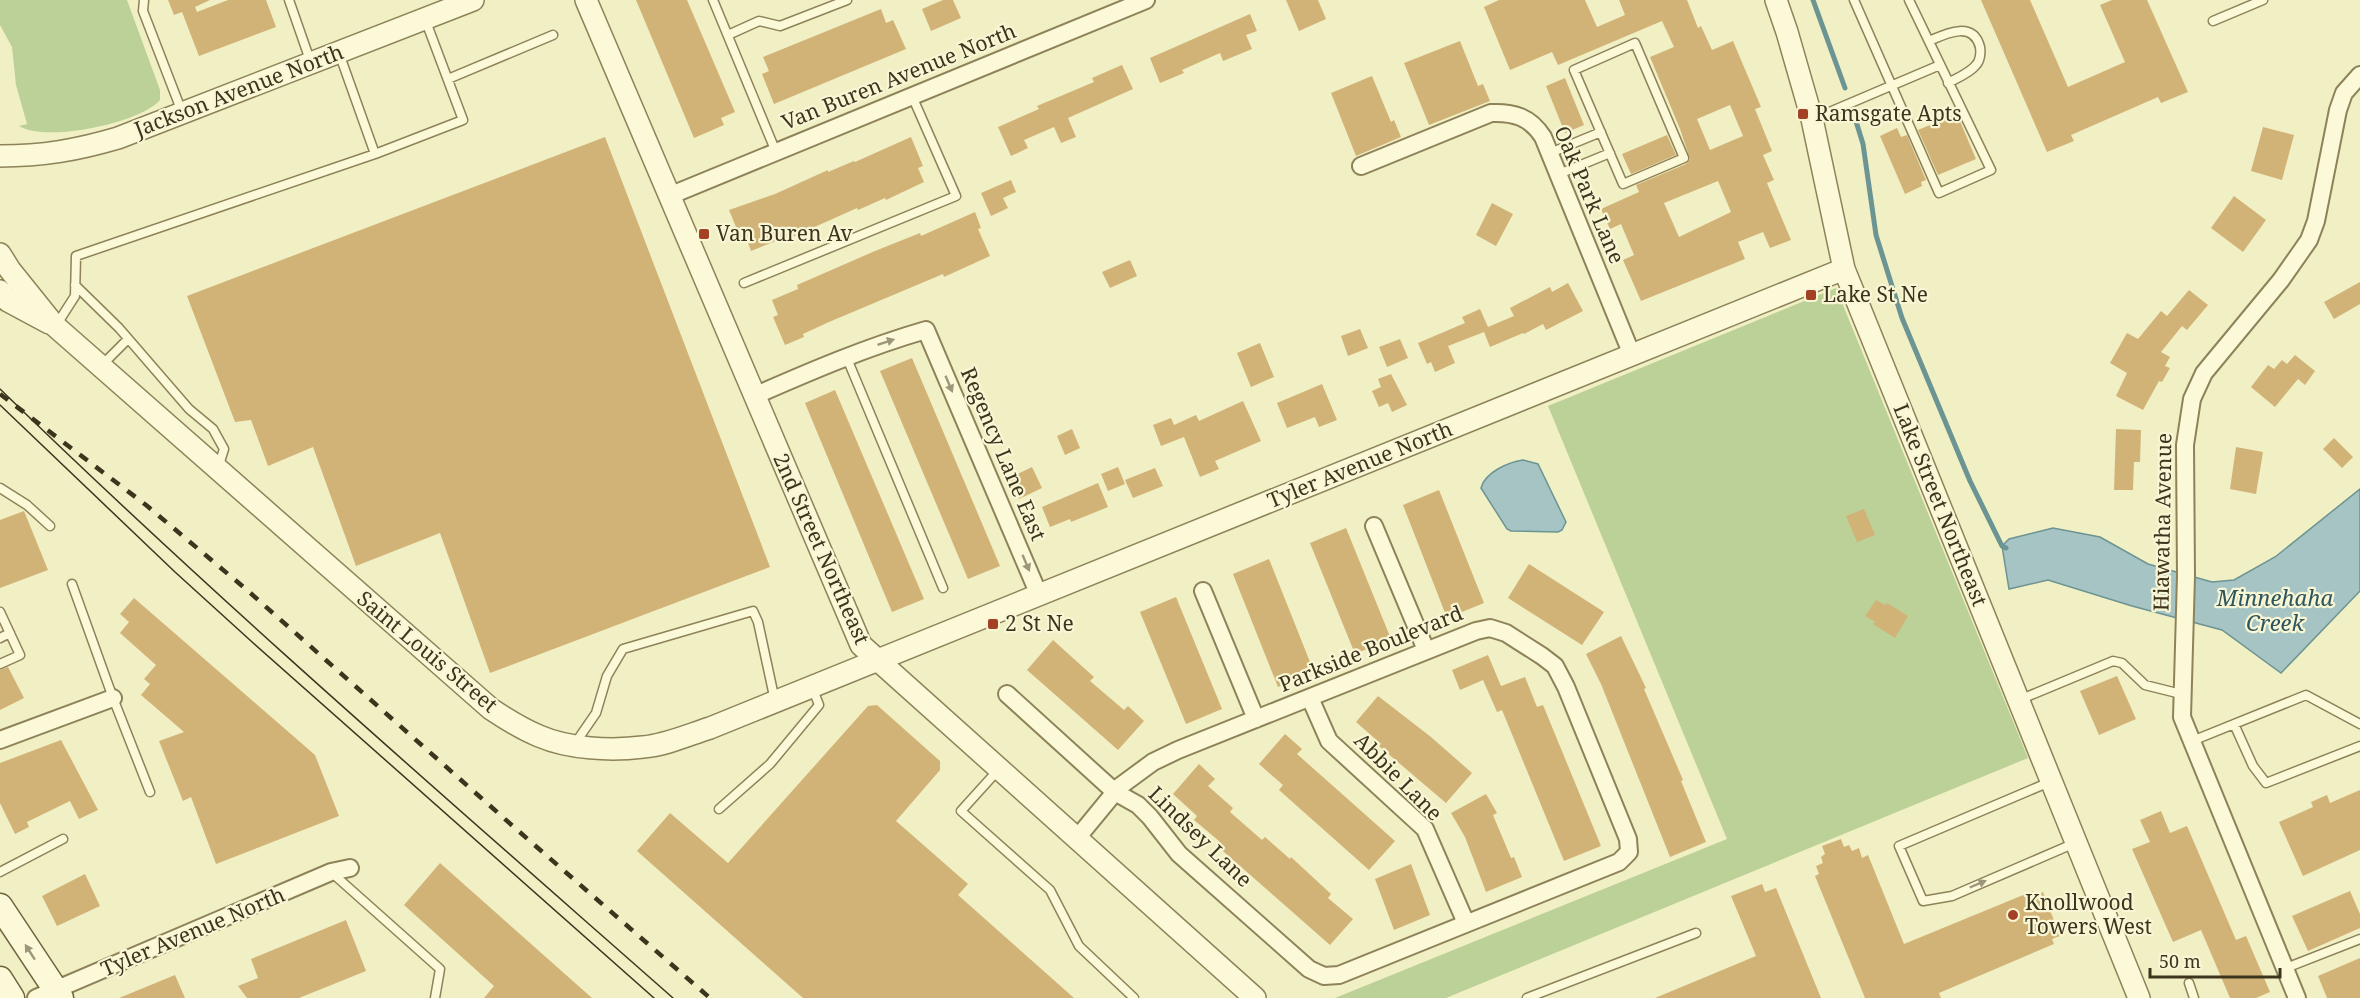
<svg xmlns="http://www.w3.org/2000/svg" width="2360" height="998" font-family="'Noto Serif',serif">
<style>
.green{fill:#bcd197}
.water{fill:#a6c4c3;stroke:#6c9493;stroke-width:1.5}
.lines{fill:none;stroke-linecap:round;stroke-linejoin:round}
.stream{stroke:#6c9493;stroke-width:5}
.building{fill:#d2b377;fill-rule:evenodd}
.service-casing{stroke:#8e8259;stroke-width:11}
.minor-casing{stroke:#8e8259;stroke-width:20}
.tertiary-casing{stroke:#8e8259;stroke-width:24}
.secondary-casing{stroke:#70623c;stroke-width:27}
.service{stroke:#fbf9d8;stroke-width:8}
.minor{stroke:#fbf9d8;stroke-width:16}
.tertiary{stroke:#fbf9d8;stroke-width:21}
.secondary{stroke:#fbf9d8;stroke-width:24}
.tram{stroke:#3d341e;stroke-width:1.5}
.rail{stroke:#3d341e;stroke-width:4.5;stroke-dasharray:10 10;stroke-linecap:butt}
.oneway{fill:#9c967b}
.poi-dot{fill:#a24124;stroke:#f8f6d4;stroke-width:2}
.labels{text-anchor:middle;stroke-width:4.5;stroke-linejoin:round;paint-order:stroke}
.street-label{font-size:21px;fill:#3d341e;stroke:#f8f6d4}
.poi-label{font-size:21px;fill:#3d341e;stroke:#f8f6d4;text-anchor:start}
.water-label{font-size:22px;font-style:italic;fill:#2c555d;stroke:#f8f6d4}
</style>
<rect width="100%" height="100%" fill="#f1efc4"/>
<path class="green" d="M0,0h127l33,90v10c-19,23 -115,43 -141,26l8,-2 -11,-39 -4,-38 -12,-22z
M1836,288l192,470 -582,240h-111l392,-159 -179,-433z"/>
<path class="water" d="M1523,460l15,4 28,58 -4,8 -4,2 -47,-1 -4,-2 -26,-41c4,-16 28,-26 42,-28z
M2360,489v102l-79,82 -59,-43 -90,-24 -84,-26 -39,9 -7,-43 7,-7 44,-11 47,9 48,27 64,18 22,-2 41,-23z"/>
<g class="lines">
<path class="stream" d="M1813,0l32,88
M1855,118l8,26 13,91 26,83 68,163 32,65 4,2"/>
</g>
<path class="building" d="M168,0h42l-15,7 2,5 31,-12h38l10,27 -77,29 -17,-44 -8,3z
M636,0h51l48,112 -14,6 3,7 -30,13z
M943,0h10l8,18 -30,13 -9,-22z
M1286,0h32l8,19 -27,12z
M1499,0h86l12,27 28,-12 -6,-15h68l11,28 3,-2 11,24 21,-9 28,66 -6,2 17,42 -9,4 11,25 -7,3 24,57 -21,8 -7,-16 -25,10 7,17 -104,42 -18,-41 11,-5 -13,-31 -11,5 -9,-20 38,-17 -3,-7 50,-21 4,-5 -10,-30 -30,-72 24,-10 -12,-26 -104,44 -6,-13 -42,18 -26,-63zM1730,105l13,31 -33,14 -13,-31zM1718,181l13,31 -52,25 -15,-34z
M1981,0h49l38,87 57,-25 -25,-57 12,-5h35l41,92 -27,11 -3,-6 -87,38 3,6 -27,11z
M881,9l5,14 7,-3 13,29 -132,55 -12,-30 7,-3 -6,-14z
M1250,14l7,17 -11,4 6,14 -29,12 -3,-8 -38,17 2,3 -24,10 -10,-25z
M1460,41l18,45 5,-2 7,17 -61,24 -25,-62z
M1122,65l11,24 -65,29 8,19 -15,6 -7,-16 -30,13 4,8 -17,8 -13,-29 41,-18 -2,-3 57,-24 -2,-4z
M1372,76l19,46 3,-2 7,17 -45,19 -25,-63z
M1565,78l19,47 -19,8 -19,-47z
M1957,114l19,45 -38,16 -20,-45z
M2263,127l31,8 -12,45 -31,-9z
M1897,128l4,9 6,-2 19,45 -5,2 1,4 -17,8 -25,-58z
M1667,135l9,20 -45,19 -9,-20z
M605,137l165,430 -280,106 -50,-140 -84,33 -43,-119 -45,19 -17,-46 -16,2 -48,-126z
M911,137l12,29 -5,2 6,14 -38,18 -1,-2 -27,12 -1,-2 -78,35 -1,-3 -27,11 -5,-14 -5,2 -12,-29 46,-16 53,-24v2l26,-11 1,1z
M1011,180l5,12 -13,6 5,10 -17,8 -10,-23z
M2234,196l32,24 -23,32 -32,-24z
M1492,203l21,11 -17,32 -20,-11z
M975,212l6,16 -3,1 12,27 -46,21 -1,-3 -114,48 -26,12 1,3 -19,8 -12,-28 5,-2 -6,-15 26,-11 -1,-4 78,-34 45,-18 1,3z
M1130,260l7,16 -27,12 -8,-16z
M2360,282v22l-26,15 -10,-17z
M1568,283l15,28 -37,19 -3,-6 -19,10 -1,-1 -33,14 -6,-15 -36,14 7,17 -20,9 -4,-10 -4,2 -9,-21 47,-20 -3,-6 18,-8 8,18 26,-11 -4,-8 40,-21 2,5z
M2189,290l19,15 -21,25 -5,-4 -21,26 9,5 -5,9 5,2 -8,14 -3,-1 -16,29 -27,-14 11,-23 -17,-10 17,-30 11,6 23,-28 6,5z
M1360,329l8,19 -20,8 -7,-20z
M1400,339l8,19 -21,9 -8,-20z
M1260,343l14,34 -23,10 -14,-34z
M2295,355l20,16 -10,14 -7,-6 -23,28 -24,-20 17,-22 6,4 8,-9 5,4z
M912,358l88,208 -32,13 -88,-208z
M1391,374l16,31 -15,7 -4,-9 -9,4 -7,-16 9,-4 -3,-8z
M1322,384l15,36 -18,7 -4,-10 -28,11 -10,-25z
M835,390l89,209 -32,13 -87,-209z
M1243,401l18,40 -46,20 4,8 -19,8 -16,-40 -23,9 -8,-21 18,-7 3,7 22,-10 3,6z
M1072,429l8,19 -15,7 -8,-19z
M2116,429l25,1 -1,32h-6l-1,28h-19z
M2334,438l19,19 -11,11 -19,-19z
M2236,447l27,5 -7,42 -26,-5z
M1032,467l10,21 -23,11 -10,-21z
M1118,467l7,17 -17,7 -7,-17z
M1155,468l8,18 -30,12 -8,-18z
M1098,483l10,24 -37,15 -1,-3 -20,8 -8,-20z
M1439,490l45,113 -37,15 -44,-113z
M1864,509l11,26 -18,7 -11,-26z
M24,511l24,59 -48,18v-68z
M1346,528l45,111 -36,15 -45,-111z
M1269,559l45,113 -36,15 -45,-113z
M1529,564l75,48 -22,33 -74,-47z
M1176,597l46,112 -36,15 -46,-112z
M134,598l181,157 24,61 -123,48 -25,-67 -8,4 -24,-60 25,-9 -43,-37 9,-11 -6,-5 12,-14 -36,-32 9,-11 -9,-8z
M1876,600l9,5 2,-2 21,13 -13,22 -22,-14 2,-2 -10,-6z
M1621,636l25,52 -2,1 39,91 -2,1 25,61 -36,15 -69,-173 -15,-30z
M1053,640l41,37 -4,4 34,29 4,-4 16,15 -26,29 -91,-80z
M1488,655l13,31 24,-9 12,30 6,-2 58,141 -37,15 -62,-151 -5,2 -14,-32 -23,10 -8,-20z
M8,667l16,31 -24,12v-40z
M2117,676l19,43 -37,16 -19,-44z
M1378,696l53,41 41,36 -26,30 -67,-57 2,-2 -25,-22z
M877,705l63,56v9l-44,51 72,63 -10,11 116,103h-271l-166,-147 33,-38 58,50 140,-157z
M1285,734l17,15 -5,5 98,87 -26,29 -90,-80 4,-5 -24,-21z
M61,740l37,70 -19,9 -9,-18 -43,21 2,5 -14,7 -15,-31v-40z
M1199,764l16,15 -7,7 25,22 -3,4 32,28 3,-3 25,22 1,-2 40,37 -3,4 25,21 -23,26 -114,-100 3,-4 -25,-21 3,-4 -24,-22z
M2360,790v60l-57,26 -24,-54 34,-15 -2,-5 16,-7 3,8z
M1486,794l11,19 -4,2 18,43 3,-1 8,20 -36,15 -21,-55 -14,-24z
M2161,811l9,22 17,-7 49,114 10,-4 24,56 -14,6h-26l-29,-68 -28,12 -41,-93 18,-7 -10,-22z
M1841,839l3,8 5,-2 3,6 7,-3 3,10 6,-3 36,89 129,-53 2,5 8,-4 17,44 -8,3 2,5 -115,49 2,5h-76l-50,-122 4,-2 -3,-8 7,-3 -2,-6 4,-3 -3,-8z
M440,863l152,135h-108l10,-12 -90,-81z
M1411,864l19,51 -36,15 -19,-51z
M85,874l15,32 -43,20 -15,-30z
M1762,884l3,8 11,-4 45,110h-166l101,-42 -25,-60z
M2350,891l10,23v14l-52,23 -16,-35z
M346,920l20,51 -67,27h-52l-9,-12 20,-8 -7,-19z
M2360,958v40h-33l-9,-22z
M175,975l10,23h-66z"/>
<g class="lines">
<g class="service-casing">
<path id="service" d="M144,0l-1,11 39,101
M289,0l22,63
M713,0l63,152
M1854,0l85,193 52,-23 -82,-170
M2213,21l50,-21
M728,35l31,-14 21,5 67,-26
M1929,41c16,-7 44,-21 51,6 1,6 0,14 -4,18 -6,8 -19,13 -28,18
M1635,43l49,115 -61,26 -49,-114z
M448,79l105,-44
M1813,119l127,-54
M1550,153l51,-21
M375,154l88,-34 -38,-101
M1559,174l51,-21
M744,283l212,-87 -44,-100
M75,285l44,43 70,81 24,20 11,20 -6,19
M57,324l18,-28 1,-40 299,-102 -36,-101
M846,356l97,232
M101,366l27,-27
M0,488l27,17 23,21
M72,584l41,114 37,94
M0,612l20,43 -20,9
M0,638l10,-5
M2019,700l94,-39 9,2 23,22 36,9
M2234,724l19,42 13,17 94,-37
M2192,741l114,-46 54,29
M574,745l22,-32 11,-37 16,-27 130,-38 5,11 17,79
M999,769l-38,42 89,79 29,56 55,52
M2052,781l-153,65 24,55 29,-5 123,-53
M719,809l51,-45 49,-59 -7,-18
M0,872l63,-33
M331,872l109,97 -5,29
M2286,968l74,-29
M2189,983l5,15
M1527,998l169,-65"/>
</g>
<g class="minor-casing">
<path id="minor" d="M1361,166l130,-53c23,-1 39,4 52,24l89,218
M669,196l477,-196
M754,396c57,-25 113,-49 172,-66l113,265
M1374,526l52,124
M1203,591l53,128
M1007,694l108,98 23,13 12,12 29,37 130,115 15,7 15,-1 280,-113 10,-10 -1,-13 -62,-152 -11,-21 -13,-10 -36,-23 -16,-5 -14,3 -298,119 -25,12 -34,25 -4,5 -37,45
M1310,698l19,43 96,88 41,94
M0,740l113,-42
M36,998l295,-126 19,-4
M2297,998l-115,-281 4,-141 -1,-131 7,-46 12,-26 77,-93 28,-40 7,-19 22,-111 6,-17 16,-18"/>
</g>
<g class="tertiary-casing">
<path id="tertiary" d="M586,0l275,645 394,353
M1776,0l11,32 25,87 32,150 295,729
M0,156c43,0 77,-6 118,-18l355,-138
M0,254l10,16 45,56 436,383c15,10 31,20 48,27 30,13 72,15 104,11 23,-2 45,-12 67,-19l1134,-459
M0,291l8,10 41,22"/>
</g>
<g class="secondary-casing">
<path id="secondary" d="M0,906l61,92
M0,979l12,19"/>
</g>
<use href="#service" class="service"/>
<use href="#minor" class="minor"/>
<use href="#tertiary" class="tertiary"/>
<use href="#secondary" class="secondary"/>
<path class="tram" d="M0,389c217,211 446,409 673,609
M0,405l175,167 76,69 403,357"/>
<path class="rail" d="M0,394l146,111 101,85 268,238 195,170"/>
</g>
<defs><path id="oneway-solid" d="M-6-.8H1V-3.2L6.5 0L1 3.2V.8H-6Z" transform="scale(1.5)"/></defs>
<g class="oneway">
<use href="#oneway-solid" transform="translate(886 342) rotate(-18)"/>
<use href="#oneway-solid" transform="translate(949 384) rotate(67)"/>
<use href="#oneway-solid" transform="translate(1026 563) rotate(67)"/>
<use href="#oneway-solid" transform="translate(1978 884) rotate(-23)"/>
<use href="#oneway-solid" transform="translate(30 952) rotate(-123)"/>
</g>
<g class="poi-dot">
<rect x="1797" y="108" width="12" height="12" rx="3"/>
<rect x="698" y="228" width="12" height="12" rx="3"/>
<rect x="1805" y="289" width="12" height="12" rx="3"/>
<rect x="987" y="618" width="12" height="12" rx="3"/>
<circle cx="2013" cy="915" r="6"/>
</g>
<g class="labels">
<g class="street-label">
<text transform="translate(899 77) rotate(-22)" y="7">Van Buren Avenue North</text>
<text transform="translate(239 91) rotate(-21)" y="7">Jackson Avenue North</text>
<text transform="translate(1589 195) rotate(67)" y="7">Oak Park Lane</text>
<text transform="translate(1003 454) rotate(67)" y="7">Regency Lane East</text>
<text transform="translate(1360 465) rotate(-22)" y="7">Tyler Avenue North</text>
<text transform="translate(1940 505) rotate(68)" y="7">Lake Street Northeast</text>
<text transform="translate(2163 522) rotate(-89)" y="7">Hiawatha Avenue</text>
<text transform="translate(821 549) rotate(66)" y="7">2nd Street Northeast</text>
<text transform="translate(1371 649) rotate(-22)" y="7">Parkside Boulevard</text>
<text transform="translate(427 652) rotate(40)" y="7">Saint Louis Street</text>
<text transform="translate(1398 777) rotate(45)" y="7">Abbie Lane</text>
<text transform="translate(1200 837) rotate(44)" y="7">Lindsey Lane</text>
<text transform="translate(193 932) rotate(-23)" y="7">Tyler Avenue North</text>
</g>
<g class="poi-label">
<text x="1815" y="121">Ramsgate Apts</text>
<text x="716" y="241">Van Buren Av</text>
<text x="1823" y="302">Lake St Ne</text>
<text x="1005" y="631">2 St Ne</text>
<text x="2025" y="910">Knollwood<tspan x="2025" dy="24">Towers West</tspan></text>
</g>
<g class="water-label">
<text x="2275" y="606">Minnehaha<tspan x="2275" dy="25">Creek</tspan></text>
</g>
</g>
<path d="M2150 968v9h130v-9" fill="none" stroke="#3d341e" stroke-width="3"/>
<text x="2159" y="968" font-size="18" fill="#3d341e" stroke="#f8f6d4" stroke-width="4.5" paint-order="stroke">50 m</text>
</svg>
